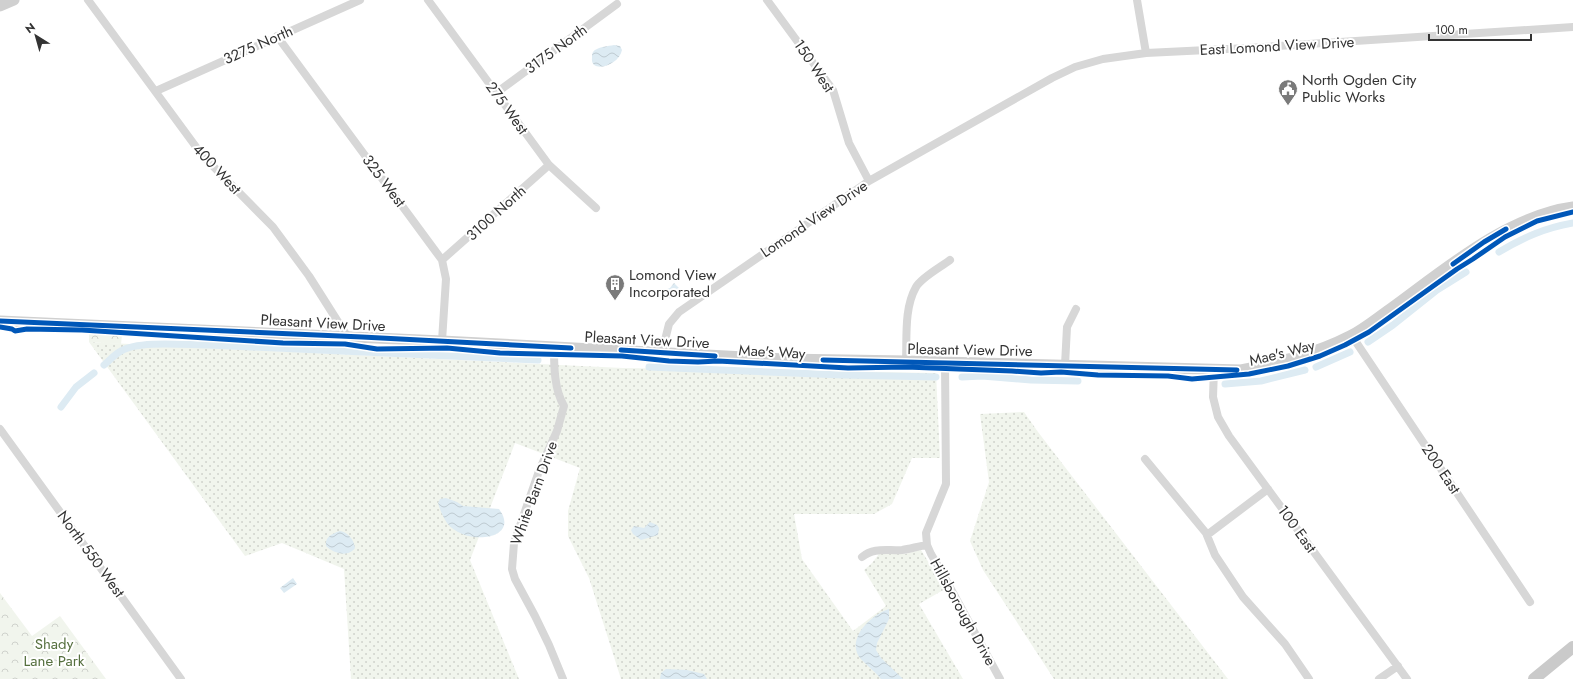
<svg xmlns="http://www.w3.org/2000/svg" width="1573" height="679" font-family="Jost,sans-serif">
<style>
.grass{fill:url(#grass-dots)}
.forest{fill:url(#forest-crowns)}
.water{fill:url(#water-waves)}
.lines{fill:none;stroke-linecap:round;stroke-linejoin:round}
.canal{stroke:#ddebf3;stroke-width:7}
.street{stroke:#d7d7d7;stroke-width:8}
.secondary{stroke:#d0d0d0;stroke-width:11}
.primary{stroke:#cacaca;stroke-width:12}
.cycleway-casing{stroke:#fff;stroke-width:8}
.cycleway{stroke:#0057b8;stroke-width:5}
.labels{text-anchor:middle;stroke-width:4;stroke-linejoin:round;paint-order:stroke}
.street-label{font-size:15px;fill:#333;stroke:#fff}
.poi-label{font-size:15px;fill:#333;stroke:#fff;text-anchor:start}
.park-label{font-size:15px;fill:#56703f;stroke:#fff}
</style>
<defs>
<pattern id="grass-dots" width="8" height="8" patternUnits="userSpaceOnUse"><rect width="8" height="8" fill="#f1f5ed"/><path d="M2 2h.1M6 6h.1" fill="none" stroke="#cfd2cc" stroke-width="1.8" stroke-linecap="round"/></pattern>
<pattern id="forest-crowns" width="20" height="18" patternUnits="userSpaceOnUse"><rect width="20" height="18" fill="#f1f5ed"/><path d="M2 6a3 3 0 1 1 6 0M12 15a3 3 0 1 1 6 0" fill="none" stroke="#cfd2cc"/></pattern>
<pattern id="water-waves" width="16" height="10" patternUnits="userSpaceOnUse"><rect width="16" height="10" fill="#ddebf3"/><path d="M0 5q4-4 8 0t8 0" fill="none" stroke="#becad1"/></pattern>
</defs>
<rect width="100%" height="100%" fill="#fff"/>
<path class="grass" d="M89,342l534,26 313,5 4,85h-28l-20,46 -18,10h-80l8,45 51,72 33,-25 -22,-36 8,-7 7,-9h26l16,-4 24,39 -26,15 44,75h-342l-32,-101 -21,-42v-25l12,-43 -65,-25 -45,117 49,119h-168l-7,-110 -62,-26 -37,13z
M1024,412l14,20 190,247h-174l-71,-109 -13,-29 19,-59 -9,-68z"/>
<path class="forest" d="M89,333l33,2 -1,9 -32,-2z
M0,593l32,43 28,-20 46,63h-106z"/>
<path class="water" d="M614,45l6,1 2,4c-3,16 -32,24 -30,8 0,-3 0,-6 3,-8 5,-3 13,-4 19,-5z
M674,283l6,6v3c-5,7 -9,7 -17,5l-1,-5 2,-2 6,-2z
M446,498l11,4 6,4 36,3c23,31 -34,38 -52,14 -4,-6 -7,-13 -9,-20l2,-4z
M650,522l7,3 2,3 -1,7 -17,5 -8,-6 -2,-4 3,-4 10,2z
M340,531c8,1 14,9 15,17 -7,10 -22,5 -29,-2 -1,-9 5,-12 14,-15z
M293,578l4,6 -13,9 -4,-5z
M889,609v10l-12,24 -1,7 5,8 22,21h-22c-5,-7 -21,-19 -23,-24 -10,-19 15,-41 31,-46z
M666,669l21,1 17,4 3,5h-47l1,-6z"/>
<g class="lines">
<path class="canal" d="M1499,252c25,-15 46,-24 74,-29
M1368,342l25,-17 44,-35 29,-18
M104,365c6,-5 11,-11 17,-14 17,-11 67,-6 88,-6l329,15
M649,367l193,8 94,2
M1316,367l34,-15
M962,377l20,-1 49,4 47,1
M1225,384l36,-3 44,-11
M61,407l15,-20 18,-14"/>
<path class="street" d="M88,0l114,155 71,72 36,49 38,60
M428,0l121,165 47,43
M767,0l66,90 16,53 20,38
M1137,0l9,53
M277,36l165,224 4,19 -4,62
M156,91l204,-91
M496,93l121,-89
M442,260l107,-95
M1352,336l178,266
M554,347c0,19 0,42 10,59l-7,25 -18,40 -25,72 -2,26 3,10 20,37 14,29 14,34
M662,352l7,-28 10,-12 190,-131 183,-103 23,-11 28,-8 43,-6 102,-5 325,-21
M906,361c1,-24 -2,-53 10,-74 6,-10 25,-20 34,-27
M945,362l1,122 -20,49 1,12 4,9 10,17 59,108
M1065,365l2,-38 9,-18
M1214,369l-1,28 5,20 11,19 178,243
M0,429l181,250
M1145,459l61,74 9,22 28,42 42,47 24,35
M1207,535l61,-46
M862,557c12,-10 25,-6 40,-7 8,-1 17,-4 25,-5
M1379,679l19,-13"/>
<path class="secondary" d="M0,6l14,-6
M0,321l442,20 342,18 122,2 335,9c38,-8 74,-16 109,-34 14,-7 27,-18 40,-27 54,-39 116,-93 183,-102"/>
<path class="primary" d="M1534,679l39,-32"/>
<g class="cycleway-casing">
<path id="cycleway" d="M1453,264l31,-22 22,-13
M0,321l362,16 209,11
M0,327l12,2 3,2 12,-2 55,1 201,13 62,1 32,5 70,-1 53,5 122,3 47,5 29,1 20,-1 130,7 58,-1 106,4 29,2 20,-1 37,3 70,1 24,3 57,-5 39,-8 32,-10 25,-11 24,-13 88,-63 16,-10 32,-22 32,-16 36,-9
M621,350l94,6
M823,360l414,10"/>
</g>
<use href="#cycleway" class="cycleway"/>
</g>
<defs>
<g id="civic-pin" transform="scale(1)"><path d="M0 17L-7.5 6A9.5 9.5 0 1 1 7.5 6Z" fill="#7a7a7a" stroke="#fff"/><path d="M-.6-6.5H3V-4.5H.6V-3L4-1V1h2V6H-6V1h2V-1L-.6-3ZM-1.2 2.5V6h2.4V2.5Z" fill="#fff"/></g>
<g id="building-pin" transform="scale(1)"><path d="M0 17L-7.5 6A9.5 9.5 0 1 1 7.5 6Z" fill="#7a7a7a" stroke="#fff"/><path d="M-4-6H4V6H1V3H-1V6H-4ZM-2.5-4.3h1.7v1.8h-1.7ZM.8-4.3h1.7v1.8H.8ZM-2.5-1h1.7V.8h-1.7ZM.8-1h1.7V.8H.8Z" fill="#fff"/></g>
</defs>
<g fill-rule="evenodd">
<use href="#civic-pin" x="1288" y="89"/>
<use href="#building-pin" x="615" y="284"/>
</g>
<g class="labels">
<g class="street-label">
<text transform="translate(258 45) rotate(-24)" y="5">3275 North</text>
<text transform="translate(1277 46) rotate(-3)" y="5">East Lomond View Drive</text>
<text transform="translate(556 49) rotate(-36)" y="5">3175 North</text>
<text transform="translate(814 66) rotate(56)" y="5">150 West</text>
<text transform="translate(507 108) rotate(54)" y="5">275 West</text>
<text transform="translate(217 169) rotate(47)" y="5">400 West</text>
<text transform="translate(384 181) rotate(53)" y="5">325 West</text>
<text transform="translate(496 213) rotate(-42)" y="5">3100 North</text>
<text transform="translate(814 219) rotate(-34)" y="5">Lomond View Drive</text>
<text transform="translate(323 323) rotate(3)" y="5">Pleasant View Drive</text>
<text transform="translate(647 340) rotate(3)" y="5">Pleasant View Drive</text>
<text transform="translate(970 350) rotate(1)" y="5">Pleasant View Drive</text>
<text transform="translate(772 352) rotate(3)" y="5">Mae's Way</text>
<text transform="translate(1282 353) rotate(-14)" y="5">Mae's Way</text>
<text transform="translate(1441 469) rotate(56)" y="5">200 East</text>
<text transform="translate(534 493) rotate(-70)" y="5">White Barn Drive</text>
<text transform="translate(1297 529) rotate(54)" y="5">100 East</text>
<text transform="translate(91 554) rotate(54)" y="5">North 550 West</text>
<text transform="translate(963 612) rotate(61)" y="5">Hillsborough Drive</text>
</g>
<g class="poi-label">
<text x="1302" y="85">North Ogden City<tspan x="1302" dy="17">Public Works</tspan></text>
<text x="629" y="280">Lomond View<tspan x="629" dy="17">Incorporated</tspan></text>
</g>
<g class="park-label">
<text x="54" y="649">Shady<tspan x="54" dy="17">Lane Park</tspan></text>
</g>
</g>
<g transform="translate(36 36) rotate(323)" stroke="#ffffff" stroke-width="3" paint-order="stroke">
<path d="M0-3L7 15L0 10L-7 15Z" fill="#333333"/>
<text y="-6" font-size="11" font-weight="bold" text-anchor="middle" fill="#333333">N</text>
</g>
<path d="M1429 34v6h102v-6" fill="none" stroke="#333333" stroke-width="2"/>
<text x="1435" y="34" font-size="12" fill="#333333" stroke="#ffffff" stroke-width="3" paint-order="stroke">100 m</text>
</svg>
